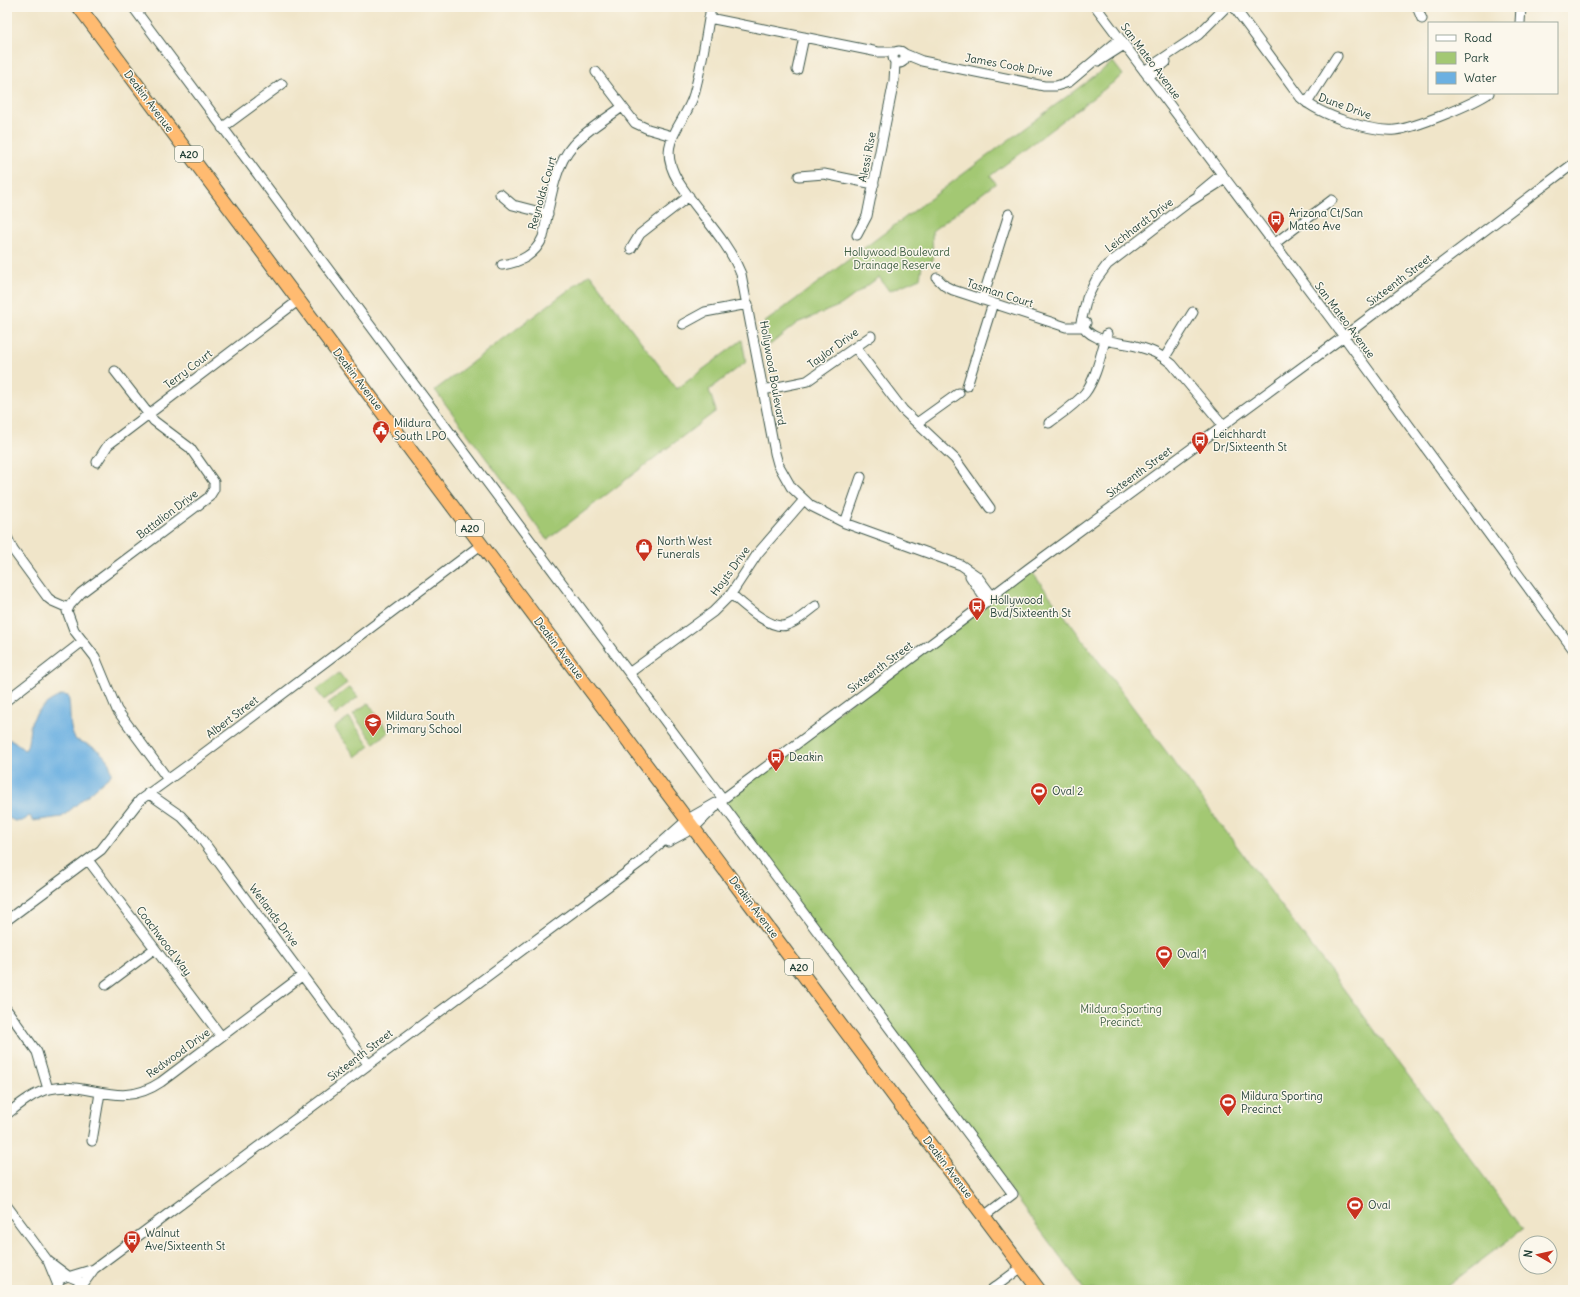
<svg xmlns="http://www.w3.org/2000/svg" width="1580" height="1297" font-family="Delius,sans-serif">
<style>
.green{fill:#a3c873;stroke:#618254}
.water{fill:#6cb0e1;stroke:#46768a}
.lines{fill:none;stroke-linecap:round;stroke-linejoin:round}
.minor-casing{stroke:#3e564a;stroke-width:11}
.highway-casing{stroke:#3e564a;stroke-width:15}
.minor{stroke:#fff;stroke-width:9}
.highway{stroke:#ffbb71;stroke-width:13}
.labels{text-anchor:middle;stroke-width:3;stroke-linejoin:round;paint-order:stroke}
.shield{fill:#fbf7ec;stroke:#61756b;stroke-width:1}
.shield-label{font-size:10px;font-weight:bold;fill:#1f3d34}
.street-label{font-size:11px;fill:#1f3d34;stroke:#fbf7ec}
.poi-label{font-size:11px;fill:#1f3d34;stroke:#fbf7ec;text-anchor:start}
.park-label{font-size:11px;fill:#406044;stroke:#fbf7ec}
</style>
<rect width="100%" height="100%" fill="#fbf7ec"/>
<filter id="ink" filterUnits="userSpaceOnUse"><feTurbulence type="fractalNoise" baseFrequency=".025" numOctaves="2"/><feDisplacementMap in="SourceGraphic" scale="8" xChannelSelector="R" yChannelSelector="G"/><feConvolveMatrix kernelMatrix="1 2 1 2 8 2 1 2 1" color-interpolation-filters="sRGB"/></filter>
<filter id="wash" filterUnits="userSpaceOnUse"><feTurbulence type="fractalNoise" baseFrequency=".012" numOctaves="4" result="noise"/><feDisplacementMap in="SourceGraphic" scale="16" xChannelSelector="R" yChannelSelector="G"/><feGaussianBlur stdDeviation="0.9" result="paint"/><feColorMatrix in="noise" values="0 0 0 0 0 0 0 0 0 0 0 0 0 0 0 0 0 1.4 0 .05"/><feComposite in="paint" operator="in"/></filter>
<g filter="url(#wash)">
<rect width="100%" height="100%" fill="#f0e5c9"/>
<path class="green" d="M1113,62l10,13 -133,101 6,7 -64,48 1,29 -11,6 -2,12 -31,13 -10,-14 -38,28 -44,18 -27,22 -6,-22z
M590,274l87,115 65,-49 4,22 -37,28 7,21 -169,129 -112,-150z
M1029,568l494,661 -81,61h-357l-365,-489z
M339,673l8,10 -23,17 -8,-10z
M350,687l8,10 -23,18 -8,-11z
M368,703l21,29 -15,11 -21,-29z
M349,717l21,29 -14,11 -22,-29z"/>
<path class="water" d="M62,695l6,1c4,15 -1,32 8,44 16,5 36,15 35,35l-49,42 -30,4 -1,-4 -2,-1c-7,8 -14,6 -22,1v-78l7,2 10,9 2,-1c3,-7 3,-14 4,-22 4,-16 18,-26 32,-32z"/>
</g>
<g filter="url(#ink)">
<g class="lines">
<g class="minor-casing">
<path id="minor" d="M133,7l590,792
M711,7c-5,29 -9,58 -17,87 -9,32 -40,47 -16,87 20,32 49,58 63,93l34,179 3,11 13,23 20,19 34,17 116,42 16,11 15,20
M1096,7l235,312 242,330
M1234,7l67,91c19,17 69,34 94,32 20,-2 78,-26 94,-37
M1417,7l5,12
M709,18l169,34h18
M1520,23l1,-16
M893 57a6 6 0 1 1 12 0a6 6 0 1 1-12 0Z
M905,54l17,7 122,25h12l13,-4 51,-43
M1099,61l25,-16
M797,70l7,-33
M1144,71l54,-36 28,-28
M596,72l39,51 13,6 24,7
M1148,77l18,-15
M1307,103l30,-47
M222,128l60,-44
M799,176l25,-2 50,10
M1199,193l23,-19
M500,194l13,11 35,9
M857,235l10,-19 27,-135 1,-18
M1274,244l58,-44
M631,249l9,-15 49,-38
M502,265c19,-3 33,-10 41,-28 6,-28 10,-70 30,-92 13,-15 33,-26 49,-38
M937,278l8,8 8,4 113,37h17l3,-4
M982,300l27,-86
M683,324l22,-12 43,-8
M855,347l48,63 52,49 35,49
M1165,357l28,-45
M115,371l39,50 36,27 24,34v7l-5,8 -128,96 -11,12 -3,6 7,19 21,27 22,53 50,68
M967,386l26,-83
M763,390l44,-9 64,-45
M917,423l42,-30
M1049,423c12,-9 26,-18 36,-30 12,-16 16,-41 22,-59
M1223,425l-51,-61c-11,-10 -22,-14 -36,-18 -18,-5 -47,-3 -55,-24l6,-24 9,-18 11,-15 82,-63 36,-23
M97,462l11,-17 191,-145
M845,523l16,-46
M7,537l6,13 35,48 4,3 16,7
M970,576l17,26
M731,594c12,10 40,37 56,31 11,-3 20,-13 29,-19
M629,673l84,-61 18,-18 27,-41 45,-52
M7,700l76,-59
M148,793l33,23 16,17 171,231
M720,801l293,393 -29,22
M668,842l26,-14 21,-21
M88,860l133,176
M641,861l47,-42 35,-20 264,-197 5,-6 37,-28 314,-231 230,-173
M7,920l94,-70 39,-50 51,-37 291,-219
M106,985l48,-36
M7,1010l30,42 11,37
M7,1114c13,-10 26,-21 42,-25 42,-9 69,22 112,-7l142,-107
M92,1141l8,-48
M7,1206l41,55 9,22
M48,1261l20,15
M71,1276l23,-7 552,-411
M81,1287l13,-18
M56,1290l4,-11 8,-3 10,4 3,10
M991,1290l31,-23"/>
</g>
<g class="highway-casing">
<path id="highway" d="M79,7l960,1283"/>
</g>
<use href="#minor" class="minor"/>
<use href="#highway" class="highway"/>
</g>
</g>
<defs>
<g id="bus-pin" transform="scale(0.9)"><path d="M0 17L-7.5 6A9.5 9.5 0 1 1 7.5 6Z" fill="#c8321e" stroke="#fbf7ec"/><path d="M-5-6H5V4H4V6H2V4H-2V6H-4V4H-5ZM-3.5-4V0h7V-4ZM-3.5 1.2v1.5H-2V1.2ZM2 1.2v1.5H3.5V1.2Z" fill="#fff"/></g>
<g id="civic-pin" transform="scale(0.9)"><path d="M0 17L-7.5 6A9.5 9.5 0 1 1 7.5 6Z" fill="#c8321e" stroke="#fbf7ec"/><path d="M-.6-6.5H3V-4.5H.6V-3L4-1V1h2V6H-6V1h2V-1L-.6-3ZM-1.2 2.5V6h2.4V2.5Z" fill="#fff"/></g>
<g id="shop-pin" transform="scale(0.9)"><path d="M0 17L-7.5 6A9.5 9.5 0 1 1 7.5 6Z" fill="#c8321e" stroke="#fbf7ec"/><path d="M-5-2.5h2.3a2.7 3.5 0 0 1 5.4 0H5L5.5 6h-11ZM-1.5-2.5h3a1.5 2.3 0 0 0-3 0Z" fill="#fff"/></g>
<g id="school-pin" transform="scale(0.9)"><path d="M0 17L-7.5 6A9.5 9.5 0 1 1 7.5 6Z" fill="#c8321e" stroke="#fbf7ec"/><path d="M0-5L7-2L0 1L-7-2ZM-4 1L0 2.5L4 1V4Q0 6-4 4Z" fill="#fff"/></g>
<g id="stadium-pin" transform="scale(0.9)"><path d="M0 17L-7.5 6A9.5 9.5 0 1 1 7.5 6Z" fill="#c8321e" stroke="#fbf7ec"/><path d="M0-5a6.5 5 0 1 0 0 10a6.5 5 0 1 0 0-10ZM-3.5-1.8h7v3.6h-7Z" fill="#fff"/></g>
</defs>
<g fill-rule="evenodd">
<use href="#bus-pin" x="1276" y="219"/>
<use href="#civic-pin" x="381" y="429"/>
<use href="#bus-pin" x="1200" y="440"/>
<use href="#shop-pin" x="644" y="547"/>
<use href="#bus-pin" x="977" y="606"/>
<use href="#school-pin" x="373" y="722"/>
<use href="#bus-pin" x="776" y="757"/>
<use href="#stadium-pin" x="1039" y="791"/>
<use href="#stadium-pin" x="1164" y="954"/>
<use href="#stadium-pin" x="1228" y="1102"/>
<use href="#stadium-pin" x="1355" y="1205"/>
<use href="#bus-pin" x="132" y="1239"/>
</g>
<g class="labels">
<g class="shield">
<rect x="175" y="146" width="28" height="16" rx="3"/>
<rect x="456" y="520" width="28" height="16" rx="3"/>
<rect x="785" y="959" width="28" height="16" rx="3"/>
</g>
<g class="shield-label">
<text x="189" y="158">A20</text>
<text x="470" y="532">A20</text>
<text x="799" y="971">A20</text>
</g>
<g class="street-label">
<text transform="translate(1151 61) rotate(53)" y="4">San Mateo Avenue</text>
<text transform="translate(1009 65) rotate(10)" y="4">James Cook Drive</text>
<text transform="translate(149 101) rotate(53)" y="4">Deakin Avenue</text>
<text transform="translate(1345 106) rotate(20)" y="4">Dune Drive</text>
<text transform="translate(867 157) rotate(-79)" y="4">Alessi Rise</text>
<text transform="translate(542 193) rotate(-74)" y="4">Reynolds Court</text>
<text transform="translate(1139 225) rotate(-37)" y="4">Leichhardt Drive</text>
<text transform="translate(1399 280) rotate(-37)" y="4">Sixteenth Street</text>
<text transform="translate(1000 293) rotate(18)" y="4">Tasman Court</text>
<text transform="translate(1345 320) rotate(53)" y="4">San Mateo Avenue</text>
<text transform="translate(833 348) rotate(-36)" y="4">Taylor Drive</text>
<text transform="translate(188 369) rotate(-37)" y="4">Terry Court</text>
<text transform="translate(773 373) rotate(80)" y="4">Hollywood Boulevard</text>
<text transform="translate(358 379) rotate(53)" y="4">Deakin Avenue</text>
<text transform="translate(1139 472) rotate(-36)" y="4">Sixteenth Street</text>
<text transform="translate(167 514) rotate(-37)" y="4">Battalion Drive</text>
<text transform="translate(730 571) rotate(-54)" y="4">Hoyts Drive</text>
<text transform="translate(559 648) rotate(53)" y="4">Deakin Avenue</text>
<text transform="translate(880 667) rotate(-37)" y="4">Sixteenth Street</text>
<text transform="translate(232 717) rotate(-37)" y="4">Albert Street</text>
<text transform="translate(754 907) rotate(53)" y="4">Deakin Avenue</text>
<text transform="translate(274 915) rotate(53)" y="4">Wetlands Drive</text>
<text transform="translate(164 941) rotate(53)" y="4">Coachwood Way</text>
<text transform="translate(178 1053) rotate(-36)" y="4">Redwood Drive</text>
<text transform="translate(360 1055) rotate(-37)" y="4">Sixteenth Street</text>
<text transform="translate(948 1167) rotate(53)" y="4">Deakin Avenue</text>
</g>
<g class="poi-label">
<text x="1289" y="217">Arizona Ct/San<tspan x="1289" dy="13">Mateo Ave</tspan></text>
<text x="394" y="427">Mildura<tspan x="394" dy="13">South LPO</tspan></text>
<text x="1213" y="438">Leichhardt<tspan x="1213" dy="13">Dr/Sixteenth St</tspan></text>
<text x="657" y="545">North West<tspan x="657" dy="13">Funerals</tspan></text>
<text x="990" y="604">Hollywood<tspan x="990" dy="13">Bvd/Sixteenth St</tspan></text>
<text x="386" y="720">Mildura South<tspan x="386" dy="13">Primary School</tspan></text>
<text x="789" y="761">Deakin</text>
<text x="1052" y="795">Oval 2</text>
<text x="1177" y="958">Oval 1</text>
<text x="1241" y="1100">Mildura Sporting<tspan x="1241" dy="13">Precinct</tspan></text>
<text x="1368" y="1209">Oval</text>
<text x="145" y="1237">Walnut<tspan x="145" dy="13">Ave/Sixteenth St</tspan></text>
</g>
<g class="park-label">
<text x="897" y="256">Hollywood Boulevard<tspan x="897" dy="13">Drainage Reserve</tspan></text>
<text x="1121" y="1013">Mildura Sporting<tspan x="1121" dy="13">Precinct.</tspan></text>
</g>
</g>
<rect width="1580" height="1297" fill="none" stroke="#fbf7ec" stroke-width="24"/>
<rect x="1428" y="22" width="130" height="72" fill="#fbf7ec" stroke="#a3ada2"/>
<rect x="1436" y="35" width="20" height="6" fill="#ffffff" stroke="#a3ada2"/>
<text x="1464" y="42" font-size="12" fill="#1f3d34">Road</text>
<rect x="1436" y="52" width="20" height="12" fill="#a3c873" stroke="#a3ada2"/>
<text x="1464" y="62" font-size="12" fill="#1f3d34">Park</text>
<rect x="1436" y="72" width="20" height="12" fill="#6cb0e1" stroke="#a3ada2"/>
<text x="1464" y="82" font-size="12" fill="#1f3d34">Water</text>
<g transform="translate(1538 1255) rotate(278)"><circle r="19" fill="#fbf7ec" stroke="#a3ada2"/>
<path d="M0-3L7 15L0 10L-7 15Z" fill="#c8321e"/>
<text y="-6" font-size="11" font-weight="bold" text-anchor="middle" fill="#1f3d34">N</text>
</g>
</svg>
